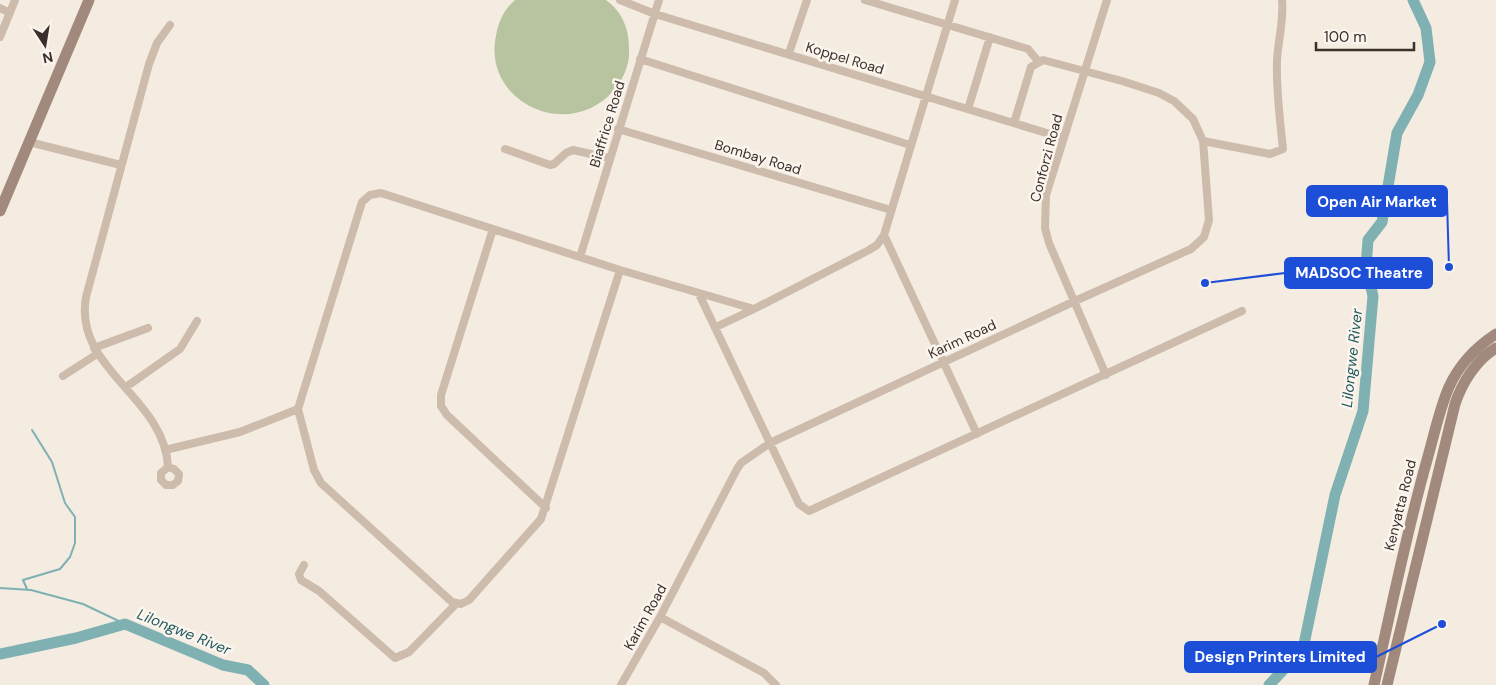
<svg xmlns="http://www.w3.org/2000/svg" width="1496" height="685" font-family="'DM Sans',sans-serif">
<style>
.park{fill:#b8c4a0}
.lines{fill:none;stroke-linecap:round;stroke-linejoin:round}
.stream{stroke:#7fb0b2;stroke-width:2}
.river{stroke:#7fb0b2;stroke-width:11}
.street{stroke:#cdbbac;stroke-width:8}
.secondary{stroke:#a18a7d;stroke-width:11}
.labels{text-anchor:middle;stroke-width:5;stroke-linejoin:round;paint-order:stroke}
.street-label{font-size:14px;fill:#3b302b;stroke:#fbf5ee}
.water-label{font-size:15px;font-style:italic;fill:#1f5a5e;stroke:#fbf5ee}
.leader{fill:none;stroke:#1d4ed8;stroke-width:2}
.callout-dot{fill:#1d4ed8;stroke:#fbf5ee;stroke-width:2}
.callout{fill:#1d4ed8;stroke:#1d4ed8;stroke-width:2}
.callout-label{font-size:15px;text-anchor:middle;font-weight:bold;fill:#fff}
</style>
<rect width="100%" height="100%" fill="#f4ebe1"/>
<path class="park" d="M515,0h91c19,14 24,33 23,56 -1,12 -7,25 -15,34 -45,53 -132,12 -118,-54 2,-13 8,-27 19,-36z"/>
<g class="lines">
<path class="stream" d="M0,588l31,2 52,14 42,20
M27,589l-4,-9 37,-11 10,-12 5,-14v-26l-10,-14 -13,-41 -20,-32"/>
<path class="river" d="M0,654l76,-16 49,-14 98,41 25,5 16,15
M1269,685l34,-36 32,-154 28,-84 10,-115 -7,-29 2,-27 14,-18 15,-89 21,-38 12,-33 -4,-34 -13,-28"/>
<path class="street" d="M620,0l35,14 408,124
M865,0l163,49 10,12
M0,8l10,5
M0,37l15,-37
M789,53l18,-53
M640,59l270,86
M968,109l22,-72
M618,129l273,81
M1203,141l67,13 13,-5c-3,-29 -7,-59 -6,-88 1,-21 7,-40 5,-61
M29,142l92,23
M505,149l45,16 4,-1 12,-11 7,-3 36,8
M493,229l-52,166v11l6,9 99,93
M884,235l93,199
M580,257l79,-257
M620,270l-79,249 -72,81 -8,4 -9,-2 -131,-119 -7,-13 -16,-61 64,-207 8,-7 11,-2 239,77 134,39 115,-59 8,-5 7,-10 71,-235
M699,294l100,210 10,7 433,-200
M716,327l38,-18
M94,348l54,-20
M1106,375l-57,-132 -4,-15 1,-33 61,-195
M63,376l34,-22
M126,387l54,-38 17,-28
M165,450l75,-18 58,-23
M168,467l-7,6v7l5,5h7l5,-4 1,-7 -5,-5 -6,-2c-3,-70 -95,-98 -82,-170l63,-233 8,-21 13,-18
M304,565l-5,9 2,6 18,11 76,67 14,-6 47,-48
M660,617l104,56 12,12
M621,685l39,-68 77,-148 4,-6 29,-20 305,-142 116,-52 13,-12 5,-17 -6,-79 -10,-22 -19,-18 -15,-8 -37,-12 -79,-21 -12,7 -17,56"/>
<path class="secondary" d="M0,211l89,-211
M1374,685c17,-75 32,-151 53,-225 7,-24 12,-50 22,-73 10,-22 27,-40 47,-53
M1387,685l68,-281c7,-21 21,-44 41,-56"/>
</g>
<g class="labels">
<g class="street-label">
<text transform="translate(845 58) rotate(17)" y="5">Koppel Road</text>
<text transform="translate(607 124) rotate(-73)" y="5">Biaffrice Road</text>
<text transform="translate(758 157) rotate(17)" y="5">Bombay Road</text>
<text transform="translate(1046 158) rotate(-75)" y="5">Conforzi Road</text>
<text transform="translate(962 339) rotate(-25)" y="5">Karim Road</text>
<text transform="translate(1400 505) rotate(-76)" y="5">Kenyatta Road</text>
<text transform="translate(645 617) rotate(-61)" y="5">Karim Road</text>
</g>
<g class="water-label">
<text transform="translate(1352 358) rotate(-84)" y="5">Lilongwe River</text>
<text transform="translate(184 632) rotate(22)" y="5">Lilongwe River</text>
</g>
</g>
<path class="leader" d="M1449 267L1447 201M1205 283L1285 273M1442 624L1376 657"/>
<g class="callout-dot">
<circle cx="1449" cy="267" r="5"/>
<circle cx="1205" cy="283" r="5"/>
<circle cx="1442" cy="624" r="5"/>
</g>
<g class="callout">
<rect x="1307" y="186" width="140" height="30" rx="5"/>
<rect x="1285" y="258" width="147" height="30" rx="5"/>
<rect x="1185" y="642" width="191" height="30" rx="5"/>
</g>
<g class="callout-label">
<text x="1377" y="207">Open Air Market</text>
<text x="1359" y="278">MADSOC Theatre</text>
<text x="1280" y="662">Design Printers Limited</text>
</g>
<g transform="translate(45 45) rotate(168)" stroke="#fbf5ee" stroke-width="4" paint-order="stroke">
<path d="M0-4L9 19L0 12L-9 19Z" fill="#3b302b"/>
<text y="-8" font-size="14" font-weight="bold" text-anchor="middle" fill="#3b302b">N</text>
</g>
<path d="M1316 42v8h98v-8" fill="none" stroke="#3b302b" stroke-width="2.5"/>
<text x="1324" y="42" font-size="15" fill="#3b302b" stroke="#fbf5ee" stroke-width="4" paint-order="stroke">100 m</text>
</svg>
